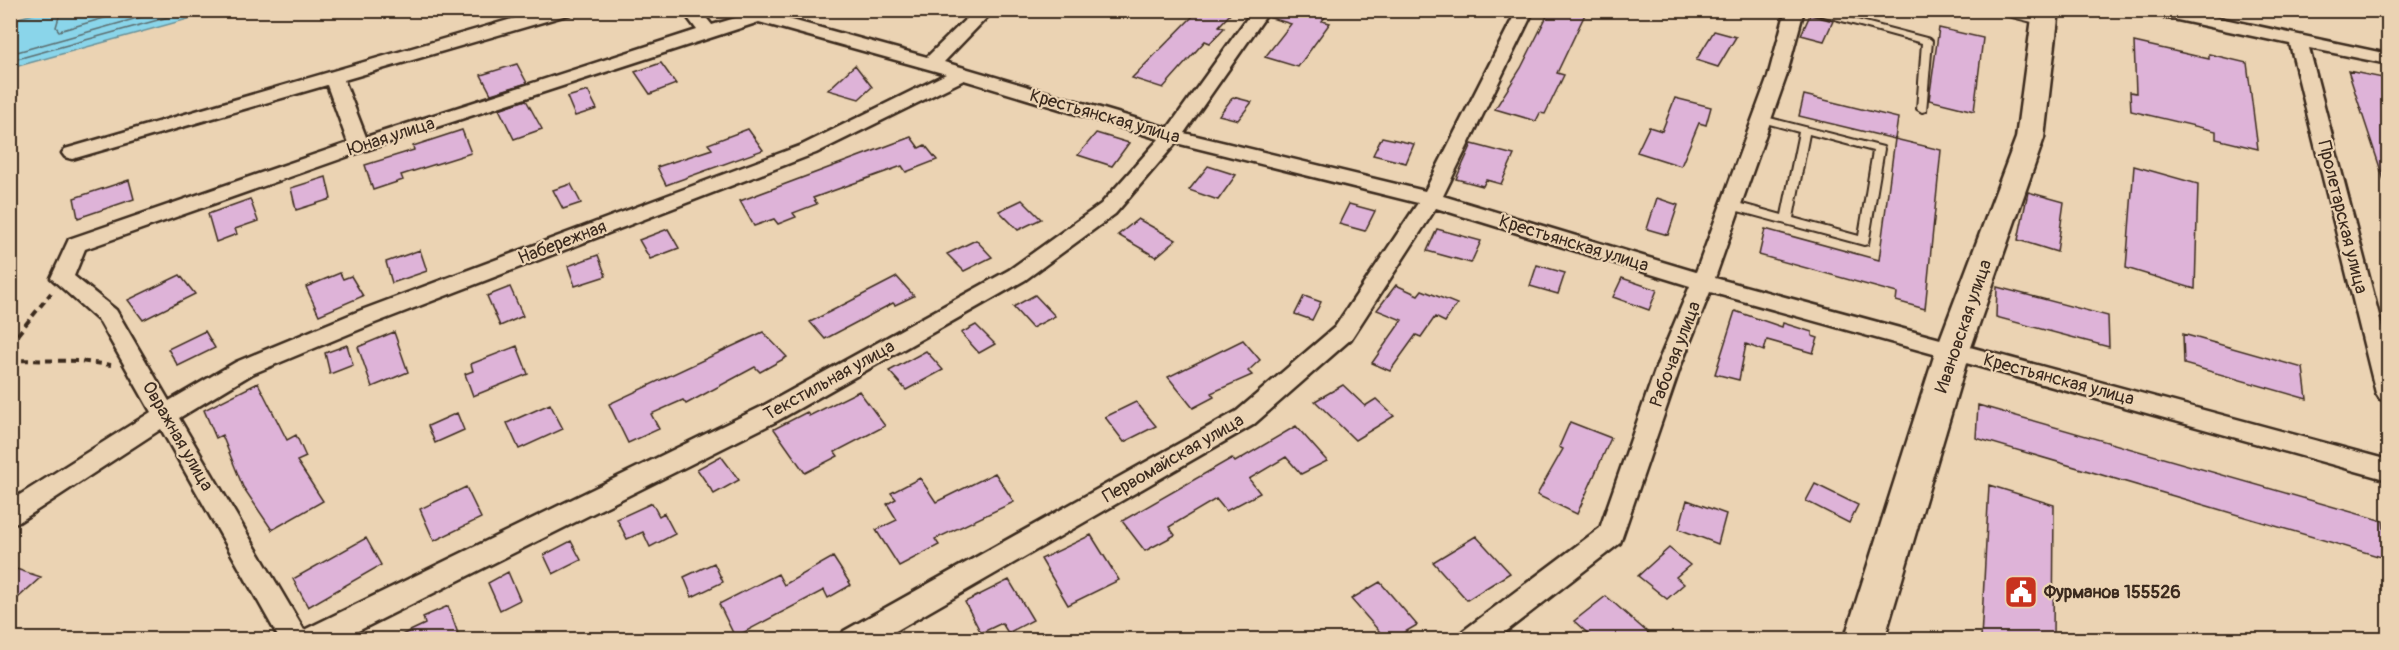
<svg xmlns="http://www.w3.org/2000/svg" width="2399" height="650" font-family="Pangolin,sans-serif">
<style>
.water{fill:#8ad5ea;stroke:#6a9198;stroke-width:1.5}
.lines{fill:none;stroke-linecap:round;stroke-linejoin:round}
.shore{stroke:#5b6e70;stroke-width:1.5}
.building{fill:#deb3d8;stroke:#3b2a1e;stroke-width:1.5}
.lane-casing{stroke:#3b2a1e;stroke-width:4}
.street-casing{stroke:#3b2a1e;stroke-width:5}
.secondary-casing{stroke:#3b2a1e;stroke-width:5}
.path{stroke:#3b2a1e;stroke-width:4;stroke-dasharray:7 5;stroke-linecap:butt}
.lane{fill:#ebd3b3;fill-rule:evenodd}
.street{fill:#ebd3b3;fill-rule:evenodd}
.secondary{fill:#ebd3b3;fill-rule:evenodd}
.labels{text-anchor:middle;stroke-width:4.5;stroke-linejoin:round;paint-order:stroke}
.street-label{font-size:18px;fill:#3b2a1e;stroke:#ebd3b3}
.poi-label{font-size:18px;font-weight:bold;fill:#3b2a1e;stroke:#ebd3b3;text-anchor:start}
</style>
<rect width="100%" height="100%" fill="#ebd3b3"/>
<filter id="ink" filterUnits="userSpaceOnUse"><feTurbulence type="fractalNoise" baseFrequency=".0167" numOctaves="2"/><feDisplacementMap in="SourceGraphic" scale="12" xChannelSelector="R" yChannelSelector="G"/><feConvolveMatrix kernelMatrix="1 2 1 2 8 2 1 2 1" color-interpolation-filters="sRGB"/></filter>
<g filter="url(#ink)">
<path class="water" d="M48,10h169v1l-206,57v-48z"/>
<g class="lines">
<path class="shore" d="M61,10l-5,17 3,4 73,-21
M10,54l156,-44
M10,61l184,-51"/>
</g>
<path class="building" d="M1199,10h35l-15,16 5,2 -14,15 -5,-2 -42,47 -31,-10z
M1272,10h35l19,6 -4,5 8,2 -32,44 -33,-10 26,-33 -23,-7z
M1550,10h37l-30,63 7,2 -19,39 -5,-1 -4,8 -41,-12 26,-41z
M1810,15l23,6 -9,20 -23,-6z
M1939,28l44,10 -9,73 -45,-11z
M1714,31l22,6 -18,30 -22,-7z
M2134,42l75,17v-5l38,9 11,86 -42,-10v-8l-85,-20 -1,-19 6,1z
M661,63l15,21 -26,10 -15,-22z
M517,64l10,19 -36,11 -10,-19z
M855,65l17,22 -13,12 -31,-9z
M2348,71l40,8v104h-3z
M588,91l9,18 -22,7 -8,-19z
M1804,95l94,23 -3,21 -96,-23z
M1233,97l19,5 -14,18 -19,-5z
M1675,98l36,9 -5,18 -7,-2 -18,43 -44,-14 12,-25 13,4z
M526,100l16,29 -28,10 -15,-30z
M748,129l15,21 -97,35 -9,-18 55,-18 -4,-5z
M462,130l9,23 -70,22 2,5 -30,10 -8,-25 49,-15 -1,-4z
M1096,133l33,10 -17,23 -34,-11z
M911,137l8,11 6,-3 12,15 -31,12 -4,-6 -89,32 4,6 -24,9 3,4 -18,7 -4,-5 -20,7 -14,-25z
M1382,137l32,7 -8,19 -33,-8z
M1895,139l46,11 -16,159 -29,-8 1,-8 -138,-38 6,-26 114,31z
M1472,144l42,11 -13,29 -15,-4 -3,6 -27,-7z
M1208,166l28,9 -18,25 -29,-10z
M2134,166l64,18 -3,105 -69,-21z
M326,177l5,22 -35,11 -5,-22z
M129,180l5,19 -56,19 -4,-20z
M571,184l10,19 -18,6 -10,-19z
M2028,192l36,10 -7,50 -39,-12z
M1657,198l21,7 -10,30 -21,-6z
M250,199l8,22 -23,8 2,5 -21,8 -8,-28z
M1022,200l19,19 -23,11 -19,-19z
M1349,204l26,7 -10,20 -26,-7z
M1138,219l38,21 -20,17 -38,-22z
M668,229l11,19 -29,11 -11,-19z
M1437,229l44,12 -10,22 -44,-12z
M976,240l16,17 -28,14 -17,-17z
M420,250l7,21 -35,12 -6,-21z
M598,255l8,21 -31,10 -7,-20z
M1537,265l28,8 -7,21 -28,-8z
M340,273l3,6 8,-3 12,20 -44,19 -13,-28z
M180,275l15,19 -52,26 -15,-20z
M897,277l17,19 -19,9 -2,-2 -68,36 -15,-17z
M1622,278l35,12 -8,20 -36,-13z
M1396,285l22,10 4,-5 35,14 -12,18 -10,-5 -14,20 -5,-2 -26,36 -18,-8 30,-43 -25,-10z
M510,287l13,29 -23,10 -13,-30z
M1997,287l111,29 1,31 -113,-30z
M1035,295l20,21 -23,12 -19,-21z
M1304,296l17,6 -9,18 -17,-6z
M1735,311l47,16 1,-4 29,9v4l6,2 -5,15 -46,-13 -3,11 -18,-7 -7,36 -24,-6z
M976,325l19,19 -16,9 -18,-20z
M205,331l10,17 -37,18 -10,-17z
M394,332l14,40 -36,15 -14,-40z
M763,332l24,25 -27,15 -5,-5 -69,37 -3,-4 -32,14 8,15 -31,14 -19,-39z
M2183,334l120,34 4,31 -123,-35z
M1243,340l17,20 -12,11 4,4 -41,18 3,4 -21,11 -25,-31z
M347,345l6,20 -23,9 -5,-21z
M517,346l11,28 -55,22 -8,-22 8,-3 -2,-7z
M926,351l17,19 -37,20 -17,-19z
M258,383l29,57 9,-5 10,22 -9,4 26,40 -51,29 -29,-43 -21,-52 -6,3 -12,-28z
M1343,385l22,21 11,-7 18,17 -39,24 -40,-39z
M859,391l26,35 -50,26 3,4 -33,17 -31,-44 33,-17 2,4z
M1136,402l20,24 -32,16 -19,-25z
M550,404l13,25 -44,20 -12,-26z
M1978,405l405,116 5,38 -412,-121z
M457,413l7,17 -29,13 -7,-17z
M1570,422l41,16 -34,76 -40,-19 26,-46 -4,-2z
M1296,426l31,35 -26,13 -15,-17 -37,22 11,14 -34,18 -10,-12 -47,28 6,8 -30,16 -23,-30 110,-63 3,4z
M721,456l18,24 -25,14 -17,-25z
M995,473l19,29 -79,37 4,6 -40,21 -23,-36 21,-10 -10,-16 9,-5 -5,-6 29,-15 16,24z
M1815,484l43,21 -9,18 -43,-22z
M1989,485l65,20 -1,134h-72z
M466,487l15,31 -47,23 -14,-32z
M1687,500l39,14 -8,30 -39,-15z
M652,503l7,13 5,-3 11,21 -25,13 -7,-15 -16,7 -10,-20z
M1091,535l28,45 -51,25 -27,-46z
M1476,536l34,37 -43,27 -34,-38z
M366,538l15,27 -73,42 -15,-28z
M571,541l10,19 -28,14 -9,-19z
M1669,548l21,17 -14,12 8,7 -17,15 -29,-23z
M833,557l18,28 -23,13 -4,-8 -89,47 -16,-33 59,-30 6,11z
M714,563l9,19 -31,15 -8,-20z
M10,567l31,10 -31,28z
M508,572l12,28 -20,10 -12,-27z
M1009,580l24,40 -25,13 -6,-10 -21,10 -16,-31z
M1380,582l37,43 -24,14h-7l-35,-40z
M1606,596l49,43h-61l-20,-18z
M448,606l12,33h-67l32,-15 -2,-7z"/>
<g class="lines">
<g class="lane-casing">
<path id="lane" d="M1802,10h17l111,29 2,2 -6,70 -4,1 -5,-3 5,-66z
M1984,10h19l44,10 2,2 -5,3z
M1762,116l121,31 1,2 -16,95 -4,1 -137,-37 -1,-3 5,-4 51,14 17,-83 -41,-11 -1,-2 1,-2zM1809,134l64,17 -14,85 -66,-18z"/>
</g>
<g class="street-casing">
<path id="street" d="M543,10h29l-2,4 -226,66 22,57 331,-107 -15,-20h18l12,15 47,-14 168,46 48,-47h19l-50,52 224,66 85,-118h17l-86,123 241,58 92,-181h17l-91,186 253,76 72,-195 18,-67h18l-18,67 -71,201 673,182v20l-678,-188 -29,73 -61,178 -125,97h-36l4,-9 137,-103 57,-163 33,-79 -254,-78 -85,131 -98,86 -373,215h-40l4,-9 393,-220 98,-84 83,-124 -242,-60 -61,71 -90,66 -248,141 -437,219h-60l-119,-211 -142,93 -9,3v-24l141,-89 -51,-90 -49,-44 18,-39 279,-96 -21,-58 -255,74 -7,-2 -3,-4 3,-4zM759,22l187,52 -144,71 -443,166 -123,51 -67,39 -53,-91 -42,-34 11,-27 281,-99zM964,80l195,59 -58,65 -92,66 -248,137 -457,223 -125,-212 73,-44 123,-51 441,-170z
M2146,10h36l206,44v10l-79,-16 79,302v52l-8,-3 -4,-6 -86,-349 -136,-29z"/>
</g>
<g class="secondary-casing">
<path id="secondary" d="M2033,10h26l-15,128 -74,212 -86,290h-40l92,-290 80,-212z"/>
</g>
<path class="path" d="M10,344l41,-51
M10,360l69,1 32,4"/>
<use href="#lane" class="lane"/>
<use href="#street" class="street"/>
<use href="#secondary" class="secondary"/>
</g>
</g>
<defs>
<g id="civic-square" transform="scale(1.725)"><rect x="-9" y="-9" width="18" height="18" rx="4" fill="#c8321e" stroke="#ebd3b3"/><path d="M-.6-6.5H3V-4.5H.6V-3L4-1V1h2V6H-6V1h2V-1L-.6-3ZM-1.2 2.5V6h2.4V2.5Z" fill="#fff"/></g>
</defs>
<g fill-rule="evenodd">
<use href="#civic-square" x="2021" y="592"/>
</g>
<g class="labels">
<g class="street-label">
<text transform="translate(1105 116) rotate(16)" y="6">Крестьянская улица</text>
<text transform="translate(391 136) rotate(-18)" y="6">Юная улица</text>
<text transform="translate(2343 217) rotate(76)" y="6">Пролетарская улица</text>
<text transform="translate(562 242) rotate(-21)" y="6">Набережная</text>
<text transform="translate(1574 243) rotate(17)" y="6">Крестьянская улица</text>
<text transform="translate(1963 326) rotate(-71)" y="6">Ивановская улица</text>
<text transform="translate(1675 354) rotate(-69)" y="6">Рабочая улица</text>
<text transform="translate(2059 379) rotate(15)" y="6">Крестьянская улица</text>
<text transform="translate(829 380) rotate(-29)" y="6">Текстильная улица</text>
<text transform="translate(178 436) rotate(60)" y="6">Овражная улица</text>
<text transform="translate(1173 458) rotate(-30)" y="6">Первомайская улица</text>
</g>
<g class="poi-label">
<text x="2044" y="598">Фурманов 155526</text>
</g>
</g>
<rect width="2399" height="650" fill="none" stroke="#ebd3b3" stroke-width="36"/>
<rect x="18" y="18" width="2363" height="614" fill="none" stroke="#3b2a1e" stroke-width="2" filter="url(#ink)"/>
</svg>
